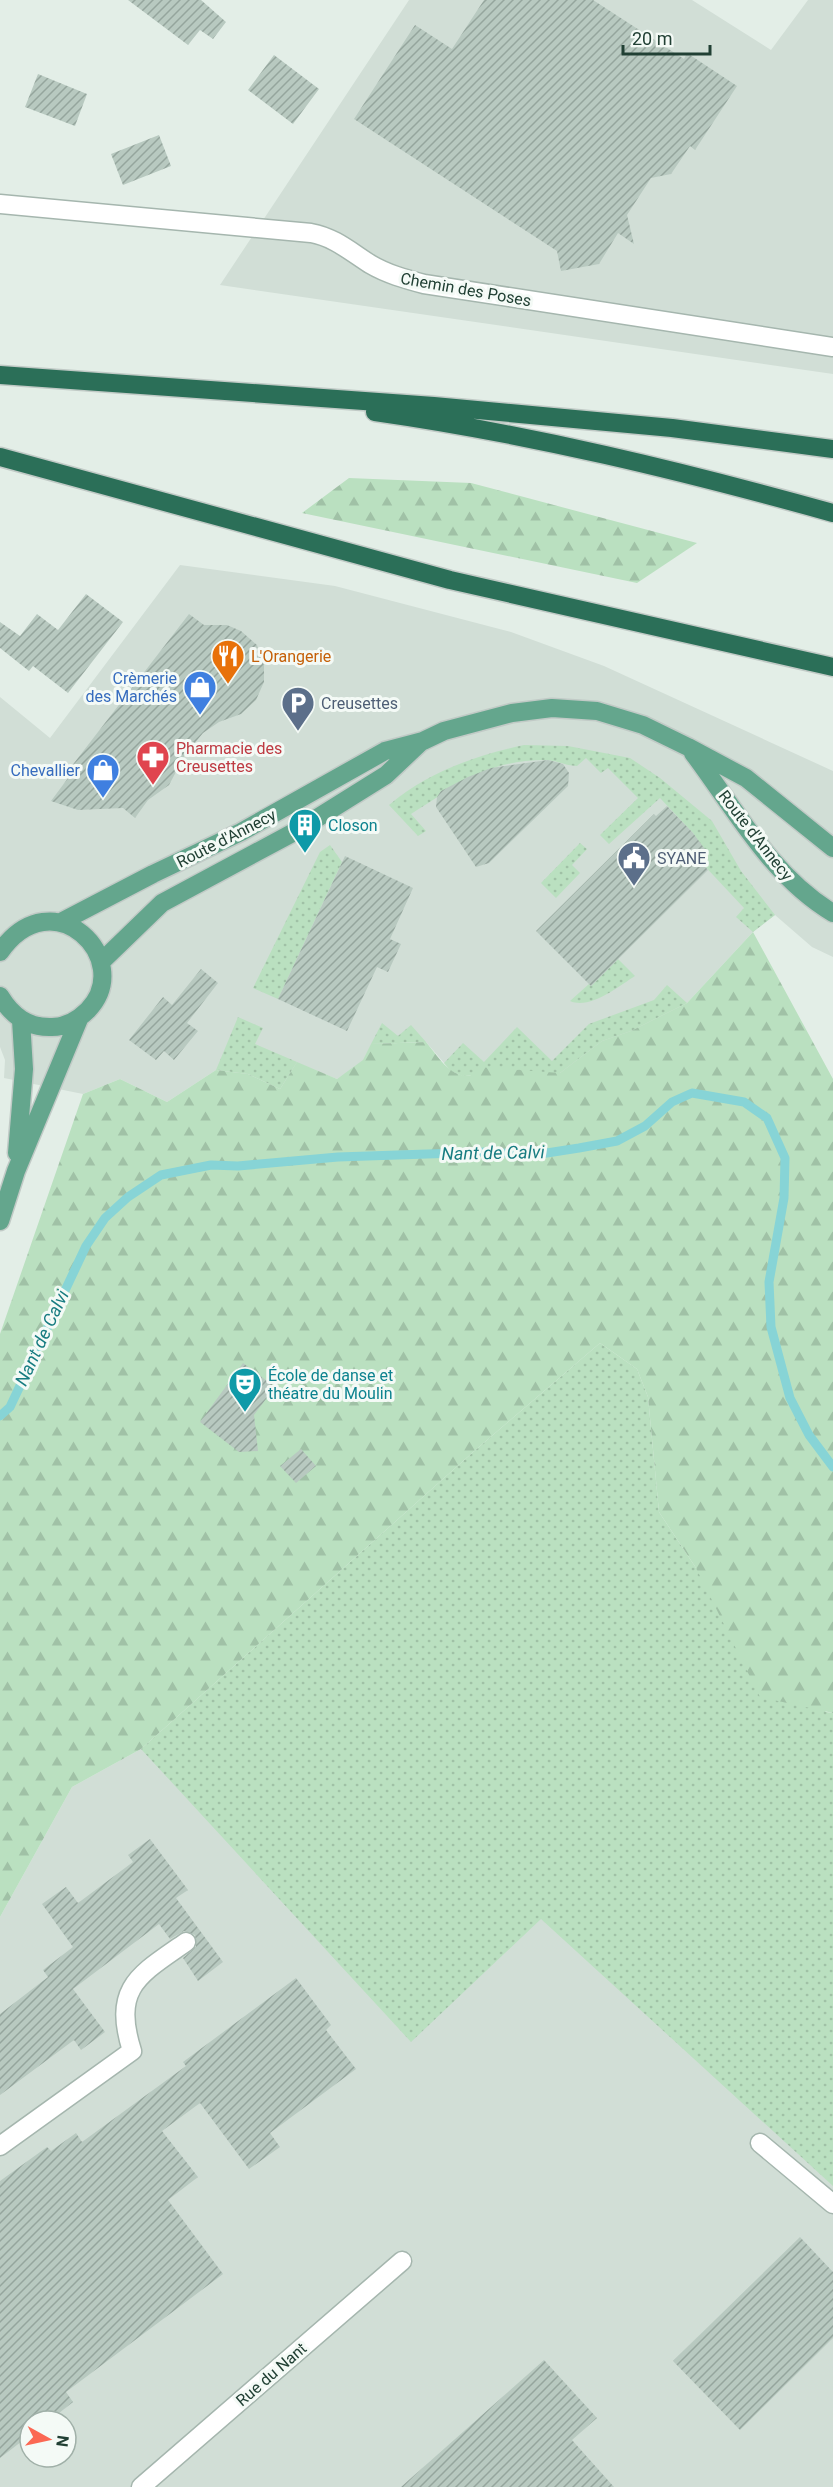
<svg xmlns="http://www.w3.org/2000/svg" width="833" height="2487" font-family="Roboto,sans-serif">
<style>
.built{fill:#d1ded6;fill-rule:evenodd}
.grass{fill:url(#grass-dots)}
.forest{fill:url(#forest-firs)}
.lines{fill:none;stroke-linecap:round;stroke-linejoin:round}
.stream{stroke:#87d4d6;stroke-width:9}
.building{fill:url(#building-hatch)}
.minor-casing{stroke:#a5b6ae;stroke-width:21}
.major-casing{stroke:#c1cac6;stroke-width:21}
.highway-casing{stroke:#c1cac6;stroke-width:21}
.minor{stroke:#fff;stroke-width:18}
.major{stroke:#64a68d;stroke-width:18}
.highway{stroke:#2b6f58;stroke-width:18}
.labels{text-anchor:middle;stroke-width:6;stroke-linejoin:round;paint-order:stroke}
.street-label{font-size:16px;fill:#214034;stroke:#f4faf6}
.food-label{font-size:16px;fill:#c56008;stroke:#f4faf6;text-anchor:start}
.shop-label{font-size:16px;fill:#366cbe;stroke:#f4faf6;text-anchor:end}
.service-label{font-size:16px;fill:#4e5e75;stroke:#f4faf6;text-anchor:start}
.health-label{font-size:16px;fill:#be3a42;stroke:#f4faf6;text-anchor:start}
.culture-label{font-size:16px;fill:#0d838f;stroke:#f4faf6;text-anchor:start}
.water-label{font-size:18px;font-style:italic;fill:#177c81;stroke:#f4faf6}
</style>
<defs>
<pattern id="grass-dots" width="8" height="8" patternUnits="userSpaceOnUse" patternTransform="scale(1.5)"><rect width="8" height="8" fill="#bae0c0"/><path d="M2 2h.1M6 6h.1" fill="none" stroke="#a0c1a6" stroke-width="1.8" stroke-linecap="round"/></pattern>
<pattern id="forest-firs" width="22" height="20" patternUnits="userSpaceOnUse" patternTransform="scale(1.5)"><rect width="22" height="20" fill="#bae0c0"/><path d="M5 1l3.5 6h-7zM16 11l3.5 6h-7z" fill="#a0c1a6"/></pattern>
<pattern id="building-hatch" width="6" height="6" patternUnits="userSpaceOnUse" patternTransform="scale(1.5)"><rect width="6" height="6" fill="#b8c9c0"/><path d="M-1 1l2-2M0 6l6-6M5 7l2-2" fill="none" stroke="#95a59d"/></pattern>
</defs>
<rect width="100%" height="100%" fill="#e3eee7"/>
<path class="built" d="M409,0h283l79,50 37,-50h25v374l-613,-89z
M180,565l155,21 176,46 93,34 229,105v186l-21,-10 -37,-32 -22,17 -66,71 -127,70 -109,-2 -25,-29h-30l-59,37 -40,-16 -17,26 -32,-15 -32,-4 -49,32 -47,-23 -37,15 -79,-16 1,-18 -5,-13v-350l50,41z
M833,1713v774h-833v-570l72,-130 69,-38zM30,2421h36v36h-36z"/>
<path class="grass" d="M524,745l44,1 62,12 30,20 52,43 29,50 34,44 -22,17 -17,-15 8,-9 -45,-48 7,-8 -13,-19 -33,-35 -51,46 -9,-9 38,-37 -30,-30 -7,5 -15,-15 -9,8c-11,0 -21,-6 -32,-6 -58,0 -88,25 -134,54l15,17 -8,5 -29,-31c39,-33 85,-49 135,-60z
M580,843l7,6 -15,16 8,8 -24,25 -15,-15z
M330,845l12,17 -64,137 -25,-11 67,-136z
M618,959l17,17c-16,10 -45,34 -65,25l19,-17 2,2z
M667,985l20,18 -56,28 -29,10 -42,32 -98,3 -11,-5 -7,-8 19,-20 21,19 33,-35 35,34 37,-37 65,-24z
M238,1017l25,11 -8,16 42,18 -17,27 -32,-15 -32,-4z
M382,1023l16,13 13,-11 15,17 -55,2z
M600,1343l37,26 11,28 11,115 37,56 130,144 7,1v473l-292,-267 -130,123 -270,-293 331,-296z"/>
<path class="forest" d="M349,478l122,5 226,60 -60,40 -335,-70z
M753,932l80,147v634l-73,-16 -64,-129 -37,-56 -11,-115 -11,-28 -37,-26 -128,110 -331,296 -69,38 -72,130v-583l83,-240 37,-15 47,23 49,-32 32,4 32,15 17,-27 40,17 26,-19 8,-16 55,-2c12,14 23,35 44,34l9,-9 81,6 42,-32 29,-10 56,-28z"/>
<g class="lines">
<path class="stream" d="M0,1416l10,-9 76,-161 19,-28 23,-21 33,-22 50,-10 27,1 100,-9 149,-5 47,3 45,-7 38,-7 28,-15 27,-24 20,-9 52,9 23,16 18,40 -1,40 -15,84 2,45 19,71 19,37 24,32"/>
</g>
<path class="building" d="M128,0h73l25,22 -13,17 -13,-9 -12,15z
M484,0h109l91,59 3,-6 50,33 -42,64 -5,-4 -19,28 -20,4 -24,37 7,29 -16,-11 -19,31 -38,7 -4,-20 -203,-132 61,-94 37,24z
M274,55l45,34 -26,35 -45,-34z
M38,74l49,20 -12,32 -50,-19z
M159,135l12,31 -48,19 -12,-31z
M86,594l37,28 -55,71 -35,-27 -4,5 -29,-23v-26l20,14 17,-22 21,16z
M189,614l15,11h23l14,6 16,14 7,20v17l-8,18 -15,14 -22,8 -16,11 -18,22 -16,30 -21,15 -13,18 -12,-10 -45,2 -27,-9 23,-31 -3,-3z
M548,760l15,4 6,9 -1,13 -79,77 -13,4 -40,-60 1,-10 4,-6 27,-14 23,-9z
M667,806l26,27 14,19 -8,8 9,10 -117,116 -55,-55 118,-117 2,2z
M345,856l68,32 -23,51 11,5 -13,28 -11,-5 -30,64 -69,-32z
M201,969l17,14 -31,40 11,8 -24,29 -10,-9 -8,9 -27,-20 34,-43 9,8z
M243,1363l32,24 -21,28 4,36 -19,1 -39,-30z
M301,1449l15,17 -20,17 -16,-17z
M150,1839l38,51 -12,8 47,64 -25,19 -15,-23 13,-11 -1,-12 -11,-4 -14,8 -11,-15 -86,65 32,43 -24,18 -7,-10 -74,55v-81l48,-37 -5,-7 30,-23 -31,-43 24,-17 12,16 55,-41 -5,-7z
M296,1978l35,47 -5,5 30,39 -86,64 10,14 -31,22 -49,-66 -38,28 36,46 -30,23 55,74 -157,118 7,10 -24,19h-19v14l-30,23v-277l47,-34 4,4 25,-18 6,9 104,-76 -3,-4z
M800,2237l33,35v66l-93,92 -67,-69z
M544,2360l53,58 -25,22 42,47h-213z"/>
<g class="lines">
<g class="minor-casing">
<path id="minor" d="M0,204l311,29c23,4 40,19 59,31 17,10 35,15 54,20l409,63
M760,2143l73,61
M0,2146l132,-95c-20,-64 7,-76 54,-109
M141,2487l261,-226"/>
</g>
<g class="major-casing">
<path id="major" d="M693,753c42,56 79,124 140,160
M61,922l92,-48 88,-42 144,-81 38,-10 21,-10 68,-18 40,-5 45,3 46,14 45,22 58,31 87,70
M0,952c53,-76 136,8 88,58 -10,10 -21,17 -36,17 -24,1 -40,-11 -52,-31
M101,962l61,-59 136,-73 88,-55 35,-33
M17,1153l7,-84 -3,-49
M0,1221l16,-50 63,-152"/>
</g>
<g class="highway-casing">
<path id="highway" d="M0,375l434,31 238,22 161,21
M375,412c155,22 307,59 458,101
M0,457l450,123 383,87"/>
</g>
<use href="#minor" class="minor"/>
<use href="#major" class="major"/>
<use href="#highway" class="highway"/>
</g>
<defs>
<g id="restaurant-pin" transform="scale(1.725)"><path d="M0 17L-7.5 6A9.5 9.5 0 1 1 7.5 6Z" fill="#e8710a" stroke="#f4faf6"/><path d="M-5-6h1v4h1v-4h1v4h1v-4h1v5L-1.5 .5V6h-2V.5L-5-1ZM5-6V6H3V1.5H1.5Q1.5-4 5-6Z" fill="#fff"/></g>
<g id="shop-pin" transform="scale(1.725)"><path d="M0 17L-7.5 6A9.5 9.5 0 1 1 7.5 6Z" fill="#3f7fe0" stroke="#f4faf6"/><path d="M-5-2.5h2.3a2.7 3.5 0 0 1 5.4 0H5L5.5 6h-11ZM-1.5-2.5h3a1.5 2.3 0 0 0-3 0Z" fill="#fff"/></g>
<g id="parking-pin" transform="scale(1.725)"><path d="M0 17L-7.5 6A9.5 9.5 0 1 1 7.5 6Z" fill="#5c6f8a" stroke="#f4faf6"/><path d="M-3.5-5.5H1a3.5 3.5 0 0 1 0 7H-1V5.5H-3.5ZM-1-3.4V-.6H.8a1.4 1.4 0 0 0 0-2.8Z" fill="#fff"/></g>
<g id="pharmacy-pin" transform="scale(1.725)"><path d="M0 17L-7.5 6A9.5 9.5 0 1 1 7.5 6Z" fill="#e0444e" stroke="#f4faf6"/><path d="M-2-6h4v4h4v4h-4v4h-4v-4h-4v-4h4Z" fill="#fff"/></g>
<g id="building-pin" transform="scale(1.725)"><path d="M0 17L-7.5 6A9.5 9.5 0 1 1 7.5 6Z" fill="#0f9aa8" stroke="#f4faf6"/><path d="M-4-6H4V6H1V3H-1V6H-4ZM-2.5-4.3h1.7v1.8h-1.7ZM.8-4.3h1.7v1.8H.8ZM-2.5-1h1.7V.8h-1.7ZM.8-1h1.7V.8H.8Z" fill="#fff"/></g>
<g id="civic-pin" transform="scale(1.725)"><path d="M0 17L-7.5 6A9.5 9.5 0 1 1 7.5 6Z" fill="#5c6f8a" stroke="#f4faf6"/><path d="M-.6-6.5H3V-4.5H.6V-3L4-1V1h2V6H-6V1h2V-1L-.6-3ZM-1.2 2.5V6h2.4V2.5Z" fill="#fff"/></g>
<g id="theatre-pin" transform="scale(1.725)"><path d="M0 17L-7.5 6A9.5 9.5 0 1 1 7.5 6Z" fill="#0f9aa8" stroke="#f4faf6"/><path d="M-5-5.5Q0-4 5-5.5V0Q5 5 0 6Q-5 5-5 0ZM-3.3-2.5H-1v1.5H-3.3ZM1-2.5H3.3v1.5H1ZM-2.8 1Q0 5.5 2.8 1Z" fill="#fff"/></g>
</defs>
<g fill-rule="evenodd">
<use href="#restaurant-pin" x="228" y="656"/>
<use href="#shop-pin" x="200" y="687"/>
<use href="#parking-pin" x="298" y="703"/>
<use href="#pharmacy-pin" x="153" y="757"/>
<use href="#shop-pin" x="103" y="770"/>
<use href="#building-pin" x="305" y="825"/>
<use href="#civic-pin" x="634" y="858"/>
<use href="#theatre-pin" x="245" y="1384"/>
</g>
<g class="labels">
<g class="street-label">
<text transform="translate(466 289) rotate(10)" y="6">Chemin des Poses</text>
<text transform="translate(756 835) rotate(52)" y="6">Route d'Annecy</text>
<text transform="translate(226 838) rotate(-27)" y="6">Route d'Annecy</text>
<text transform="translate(271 2374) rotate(-41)" y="6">Rue du Nant</text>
</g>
<g class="food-label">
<text x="251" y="662">L'Orangerie</text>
</g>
<g class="shop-label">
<text x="177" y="684">Crèmerie<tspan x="177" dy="18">des Marchés</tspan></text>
<text x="80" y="776">Chevallier</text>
</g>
<g class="service-label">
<text x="321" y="709">Creusettes</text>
<text x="657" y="864">SYANE</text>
</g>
<g class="health-label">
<text x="176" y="754">Pharmacie des<tspan x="176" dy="18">Creusettes</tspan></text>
</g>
<g class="culture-label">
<text x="328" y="831">Closon</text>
<text x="268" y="1381">École de danse et<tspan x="268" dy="18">théatre du Moulin</tspan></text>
</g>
<g class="water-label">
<text transform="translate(493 1153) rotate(-1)" y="6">Nant de Calvi</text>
<text transform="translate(42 1338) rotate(-65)" y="6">Nant de Calvi</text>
</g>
</g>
<g transform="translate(48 2439) rotate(98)"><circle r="28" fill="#f4faf6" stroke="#a0b0a8" stroke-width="1.5"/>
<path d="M0-4.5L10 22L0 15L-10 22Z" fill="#fb6853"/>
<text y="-9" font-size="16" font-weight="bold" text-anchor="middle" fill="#214034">N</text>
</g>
<path d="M623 45v9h87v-9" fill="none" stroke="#214034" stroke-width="3"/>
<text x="632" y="45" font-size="18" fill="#214034" stroke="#f4faf6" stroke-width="4.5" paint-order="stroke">20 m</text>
</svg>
